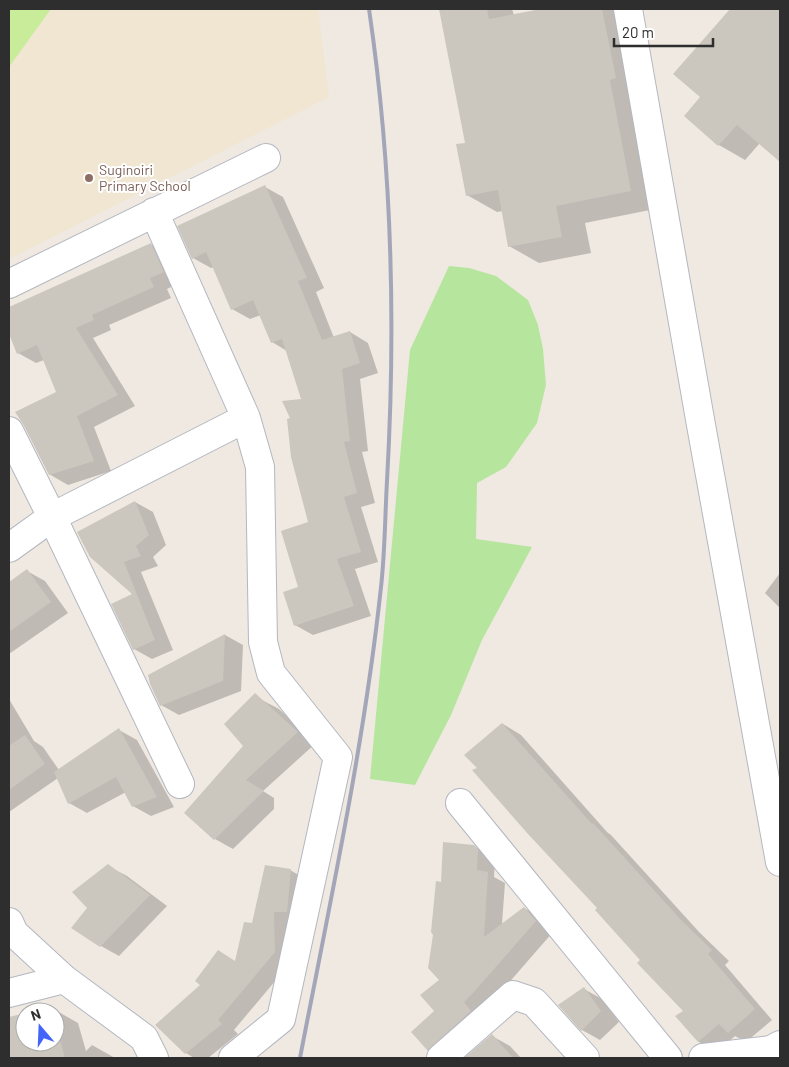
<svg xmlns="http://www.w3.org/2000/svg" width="789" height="1067" font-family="Barlow,sans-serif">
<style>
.education{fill:#f0e6d1}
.green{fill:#b6e59e}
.pitch{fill:#c9ec9a}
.shadow{fill:#0003}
.building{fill:#cbc7bf}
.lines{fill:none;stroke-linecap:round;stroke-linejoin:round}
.minor-casing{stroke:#b4b7c1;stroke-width:30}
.minor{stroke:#fff;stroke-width:28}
.rail{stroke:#a3a6b8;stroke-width:4}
.education-dot{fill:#8d6e63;stroke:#fff;stroke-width:2}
.labels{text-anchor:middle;stroke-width:4;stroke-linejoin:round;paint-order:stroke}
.education-label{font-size:14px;fill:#785e54;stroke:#fff;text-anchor:start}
</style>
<rect width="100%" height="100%" fill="#efe9e1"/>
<path class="education" d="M9,9h309l11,88 -320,162z"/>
<path class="green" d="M449,266l20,2 27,8 32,24 10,25 5,24 3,36 -9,38 -31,44 -29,16 -1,56 56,8 -50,93 -31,75 -36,70 -45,-6 40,-429z"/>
<path class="pitch" d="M9,9h42l-42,58z"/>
<path class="shadow" d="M440,9h72l2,6 34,-6h69l43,199 -75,15 6,30 -52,10 -30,-17 -6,-35 -6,1 -30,-17v-51z
M732,9h48v151l-20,-17 -15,17 -26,-15 -34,-29 17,-19 -27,-23z
M265,187l18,10 41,91 -8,4 18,46 16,-6 18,11 10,30 -18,6 8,72 -6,1 13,51 -14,4 17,55 -23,7 16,47 -58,19 -18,-10 15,-102 -19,-104 12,-19 -16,-49 -15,-9 -11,-27 -11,4 -18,-10 -18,-42 -3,1 -18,-10z
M150,244l18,10 13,28 -14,7 4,9 -62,27 2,5 -18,8 42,68 -41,21 17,44 -43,14 -19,-11 8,-82 -13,-32 -8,3 -18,-10 -9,-22v-23z
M135,502l18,10 13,33 -13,12 5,9 -17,6 32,78 -21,9 -18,-10v-55l-43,-38z
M27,571l18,10 23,32 -59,41v-71z
M780,573v35l-15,-15z
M225,635l18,10 -2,46 -62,24 -18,-10 -12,-29z
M9,699l25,42 9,6 16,23 60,-40 18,10 37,67 -23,9 -18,-10 -7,-14 -39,21 -18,-10 -11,-25 -49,34z
M260,699l19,10 37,34 -53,48 11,7v11l-41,40 -18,-10z
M503,724l18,11 86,97 4,3 89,98 29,28 -4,4 47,55 -26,22 -11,-6 -18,16 -18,-10 -22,-26 8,-5 -206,-243z
M474,846l18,11 3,3 -1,17 11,6 -3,41 22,-16 18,10 11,14 -61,70 -47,56 -16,-9 12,-69 1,-97z
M108,866l19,10 40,30 -48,50 -18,-10 -13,-38z
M290,870l17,10 -16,82 -57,68 4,4 -30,24h-14l-8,-5 50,-91 17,-38z
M584,989l18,10 17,23 -19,18 -18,-10z
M50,1007l28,16 8,28 6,-6 23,13h-106v-39l16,-5v28h30v-30h-22z
M492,1036l18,10 11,12h-56z"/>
<path class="building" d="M439,9h48l2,10 52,-10h61l14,69 -6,2 21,111 -75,15 6,31 -54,10 -10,-57 -32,6 -10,-52 9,-1z
M730,9h50v153l-43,-37 -19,21 -34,-30 16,-19 -27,-23z
M265,185l42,93 -9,3 24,59 28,-9 10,32 -18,6 8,72 -6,1 13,51 -13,4 17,55 -24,7 17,47 -60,20 -11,-34 15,-5 -17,-56 27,-9 -17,-65 -4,-38 3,-1 -8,-17 19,-2 -19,-60 -11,4 -18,-43 -22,10 -25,-58 -14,7 -15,-33z
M151,243l13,29 -14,6 4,9 -62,28 2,5 -18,8 42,67 -41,21 17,45 -45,14 -26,-51 -8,-12 41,-20 -19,-47 -20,9 -8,-20v-27z
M135,501l14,34 -13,11 5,10 -17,6 31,78 -22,10 -22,-46 21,-10 -42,-37 -13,-25z
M27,569l24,33 -42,30v-50z
M225,634l-2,47 -63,25 -10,-22 -2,-9z
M255,693l43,39 -52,48 18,11 -50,49 -30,-27 59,-67 -19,-22z
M502,723l90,101 1,-1 89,98 30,29 -4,4 47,55 -27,24 -9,-9 -21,18 -23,-26 8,-5 -46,-48 3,-3 -45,-50 2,-2 -69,-74 -56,-64 5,-2 -13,-13z
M119,728l38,69 -25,10 -16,-30 -48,27 -14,-32z
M25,735l20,29 -36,26v-44z
M443,842l31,3 4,4 -1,21 11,2 -4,65 40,-30 12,14 -62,71 -10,10 7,9 -43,40 -17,-19 23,-21 -14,-16 19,-15 -11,-12 5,-33 -2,-3 5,-51 5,1z
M108,864l42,31 -50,52 -29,-19 16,-20 -15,-16z
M265,865l26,4 -4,43h-13l1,40 -57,68 4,4 -37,30 -30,-29 45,-40 -5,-4 23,-31 17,11 9,-39 8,1z
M584,987l17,24 -20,20 -23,-26z
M25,1013v29h30v-20l10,36h-56v-41z
M492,1034l21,24h-49z"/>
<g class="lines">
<g class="minor-casing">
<path id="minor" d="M628,9l73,416 79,437
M154,212l92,206 14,49 3,175 8,31 67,84 -57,262 -48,39
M9,284l257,-126
M9,431l43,86 128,267
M9,548l43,-31 194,-99
M460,803l208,255
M9,922l5,11 50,46 80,59 10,20
M9,993l55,-14
M441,1058l72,-63 21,7 51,56
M703,1058l68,-8 9,-5"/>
</g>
<use href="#minor" class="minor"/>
<path class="rail" d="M300,1058c30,-156 64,-312 81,-471 4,-35 4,-71 6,-106 9,-158 5,-316 -18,-472"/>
</g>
<circle class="education-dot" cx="89" cy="178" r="5"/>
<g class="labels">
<g class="education-label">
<text x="99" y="175">Suginoiri<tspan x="99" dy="16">Primary School</tspan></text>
</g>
</g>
<rect width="789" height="1067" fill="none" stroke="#2e2e2e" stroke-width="20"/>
<g transform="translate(40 1027) rotate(341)"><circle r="24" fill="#ffffff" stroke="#ababab"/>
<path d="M0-4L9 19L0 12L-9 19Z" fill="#4264fb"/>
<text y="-8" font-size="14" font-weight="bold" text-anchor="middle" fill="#2e2e2e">N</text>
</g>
<path d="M614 38v8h99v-8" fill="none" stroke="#2e2e2e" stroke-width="2.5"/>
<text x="622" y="38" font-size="15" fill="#2e2e2e" stroke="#ffffff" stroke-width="4" paint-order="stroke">20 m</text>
</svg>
